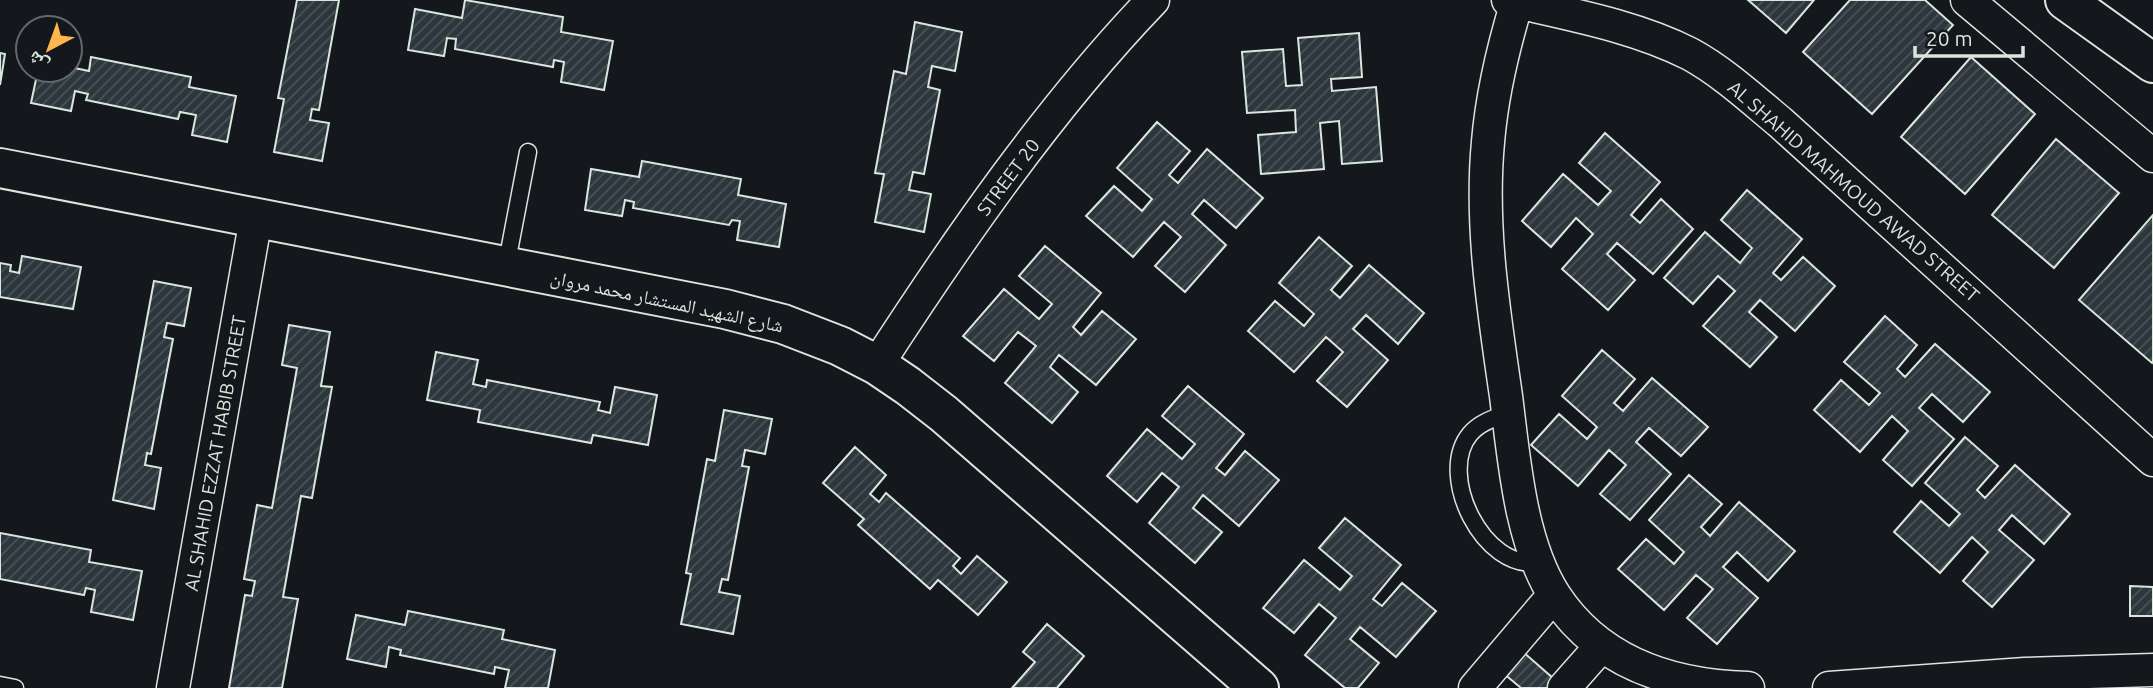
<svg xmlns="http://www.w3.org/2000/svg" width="2153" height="688" font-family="Ubuntu,'Noto Naskh Arabic',sans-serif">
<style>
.building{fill:url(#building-hatch);stroke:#d8e6dc;stroke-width:2}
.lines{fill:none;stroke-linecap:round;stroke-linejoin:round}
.service-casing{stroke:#d8e6dc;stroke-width:19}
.minor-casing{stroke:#d8e6dc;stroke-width:35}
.tertiary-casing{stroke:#d8e6dc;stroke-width:42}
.primary-casing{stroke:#d8e6dc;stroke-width:42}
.service{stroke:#14181c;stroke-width:16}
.minor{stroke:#14181c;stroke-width:32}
.tertiary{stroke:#14181c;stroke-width:38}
.primary{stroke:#14181c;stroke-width:38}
.labels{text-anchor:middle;stroke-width:5;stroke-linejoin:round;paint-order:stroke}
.street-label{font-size:19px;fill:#d8e6dc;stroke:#14181c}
</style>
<defs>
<pattern id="building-hatch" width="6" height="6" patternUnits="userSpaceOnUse" patternTransform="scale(1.75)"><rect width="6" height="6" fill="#2c363c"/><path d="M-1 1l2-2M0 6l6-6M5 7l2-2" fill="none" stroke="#4a5358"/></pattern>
</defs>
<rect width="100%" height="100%" fill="#14181c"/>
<path class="building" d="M297,0h42l-20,110 -7,-1 -2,11 19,3 -7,38 -48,-9 10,-53 -6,-1z
M465,0l98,17 -2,15 52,9 -9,49 -43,-8 3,-20 -10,-2 -1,7 -98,-18 1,-10 -9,-1 -3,18 -36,-6 7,-41 47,9z
M1748,0h66l-28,33z
M1850,0h75l28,25 -81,89 -69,-62z
M915,22l47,10 -7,39 -23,-5 -4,21 12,3 -16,84 -11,-2 -4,18 22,4 -7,38 -49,-10 9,-48 -9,-1 19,-102 12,3z
M1359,33l3,44 -31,2 1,12 44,-4 6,74 -40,3 -3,-43 -19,2 4,46 -63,5 -3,-39 38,-3 -1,-22 -48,3 -5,-61 41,-3 3,37 16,-1 -4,-47z
M0,53l5,1 -5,31z
M91,57l100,20 -2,10 47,9 -9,46 -35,-7 4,-20 -16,-3 -2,7 -92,-19 2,-6 -13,-3 -4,20 -40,-8 7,-33h32v-3l19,4z
M1971,57l64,57 -70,80 -64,-57z
M1157,122l33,29 -21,24 9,8 29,-34 56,49 -27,30 -32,-28 -12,14 34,31 -41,47 -30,-26 26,-29 -17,-15 -31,35 -47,-41 28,-30 28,25 10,-12 -35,-31z
M1605,133l55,49 -29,33 9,8 21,-24 32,30 -40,45 -36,-31 -10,11 28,26 -27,30 -46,-41 31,-35 -17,-16 -25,29 -29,-26 41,-47 35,31 13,-14 -32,-28z
M2056,139l63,54 -65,75 -62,-53z
M642,161l99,18 -3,16 48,9 -7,43 -42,-7 3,-19 -8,-1 -3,5 -96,-17 1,-6 -9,-2 -3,16 -37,-6 6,-41 48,8z
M1747,190l55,49 -29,34 8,7 22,-23 32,29 -40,45 -35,-31 -11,12 28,25 -27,30 -47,-41 32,-35 -17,-15 -25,28 -29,-26 41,-46 35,31 12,-15 -31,-28z
M2153,215v146l-1,2 -73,-63z
M1319,237l33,29 -21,24 9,8 29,-33 55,48 -26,31 -32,-29 -13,14 35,31 -41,47 -30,-26 26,-29 -17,-15 -32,35 -46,-41 27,-30 29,25 10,-12 -35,-31z
M1045,246l56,47 -28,34 8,8 21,-24 34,28 -40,46 -37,-30 -9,12 28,25 -26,31 -47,-40 31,-37 -18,-14 -24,29 -31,-25 41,-47 35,30 13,-15 -33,-28z
M22,256l59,11 -8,42 -73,-12v-34l11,2 -1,6 9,2z
M154,281l37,7 -7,38 -17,-3 -3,14 9,2 -22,115 -4,-1 -2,12 16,3 -7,41 -41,-9z
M1885,316l32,29 -20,24 8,8 30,-33 55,48 -27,30 -31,-28 -13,14 35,31 -42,47 -29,-26 25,-29 -16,-15 -32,36 -46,-42 27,-30 28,25 11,-12 -36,-31z
M289,325l41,7 -9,54 11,1 -20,111 -11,-2 -18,101 15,2 -16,89h-53l16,-93 7,1 3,-15 -11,-2 13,-74 15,3 25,-140 -15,-3z
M1602,350l33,29 -21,24 9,8 29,-33 56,49 -27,29 -32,-28 -13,14 35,32 -41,46 -30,-26 26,-29 -17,-15 -31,36 -47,-41 28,-31 28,25 10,-12 -35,-31z
M436,352l42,8 -5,24 13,3 1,-7 113,22 -2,8 12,3 5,-26 42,8 -9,50 -55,-10 -2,8 -113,-21 2,-12 -53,-10z
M1188,386l56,48 -28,34 9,7 20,-24 34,29 -40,46 -36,-31 -10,13 29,24 -27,31 -46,-40 30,-36 -17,-14 -25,29 -30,-26 40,-47 35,30 13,-15 -33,-28z
M724,410l48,9 -7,35 -20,-4 -3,16 7,1 -21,113 -6,-1 -3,13 21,4 -7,38 -52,-10 10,-50 -5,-1 21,-114 8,2z
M1965,437l33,29 -21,24 8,8 30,-33 55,49 -26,30 -32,-29 -13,15 35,30 -42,47 -29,-26 25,-29 -16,-15 -32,36 -46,-41 27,-31 28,25 11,-12 -35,-31z
M855,447l31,28 -16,19 9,8 7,-9 74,65 -7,8 8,8 16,-18 30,26 -29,33 -40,-35 -8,9 -72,-64 6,-6 -41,-36z
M1689,475l33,29 -21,23 9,9 29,-34 56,49 -27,30 -31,-29 -14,15 35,31 -41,46 -30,-26 26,-29 -17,-14 -32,35 -46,-41 28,-30 28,25 10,-12 -35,-32z
M1345,518l56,47 -28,34 9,7 20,-23 34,28 -40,46 -36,-30 -10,12 29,24 -21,25h-13l-40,-33 31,-37 -17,-14 -25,29 -31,-25 41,-48 36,30 12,-14 -33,-28z
M0,533l91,17 -2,12 53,9 -9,49 -42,-8 4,-22 -9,-2 -2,7 -84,-16z
M2130,586l23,1v29h-23z
M408,611l96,19 -2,9 53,11 -7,38h-43l4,-18 -14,-3 -1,7 -94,-19 1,-5 -12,-3 -3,20 -39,-8 9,-44 49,10z
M1047,624l37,32 -27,32h-45l23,-26 -12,-10z
M1522,651l32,28 -7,9h-26l-18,-15z"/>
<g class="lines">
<g class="service-casing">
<path id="service" d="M506,267l22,-115
M1508,413c-14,5 -29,10 -38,21 -34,41 14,138 69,128
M0,685l15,3"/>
</g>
<g class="minor-casing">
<path id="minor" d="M1508,0c60,14 127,26 182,54 33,18 62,45 91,69l372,337
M1967,0l186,156
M1517,2c-14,46 -25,92 -29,140 -8,84 6,171 18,254 8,63 14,146 49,200 44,67 117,90 193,92
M877,365c81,-125 173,-258 276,-365
M173,688l83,-470
M1475,688l79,-93
M1564,688l38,-43
M1829,688l196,-14 128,-4"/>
</g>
<g class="tertiary-casing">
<path id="tertiary" d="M0,168l725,141 58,15 57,22 37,19 31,21 36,28 315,274"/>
</g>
<g class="primary-casing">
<path id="primary" d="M2065,0l88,63"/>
</g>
<use href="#service" class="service"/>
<use href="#minor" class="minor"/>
<use href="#tertiary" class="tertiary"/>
<use href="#primary" class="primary"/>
</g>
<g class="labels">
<g class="street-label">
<text transform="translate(1008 177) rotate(-53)" y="7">STREET 20</text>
<text transform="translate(1854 191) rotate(41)" y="7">AL SHAHID MAHMOUD AWAD STREET</text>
<text transform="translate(667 301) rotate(12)" y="7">شارع الشهيد المستشار محمد مروان</text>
<text transform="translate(215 453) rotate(-80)" y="7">AL SHAHID EZZAT HABIB STREET</text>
</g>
</g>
<g transform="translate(49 49) rotate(221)"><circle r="33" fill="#14181c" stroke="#626a69" stroke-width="2"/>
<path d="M0-5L12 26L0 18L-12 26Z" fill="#ffb74d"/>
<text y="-10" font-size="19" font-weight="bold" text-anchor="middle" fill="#d8e6dc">ش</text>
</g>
<path d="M1915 46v10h108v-10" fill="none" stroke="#d8e6dc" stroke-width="3.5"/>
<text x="1926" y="46" font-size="21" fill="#d8e6dc" stroke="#14181c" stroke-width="5" paint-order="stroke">20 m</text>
</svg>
